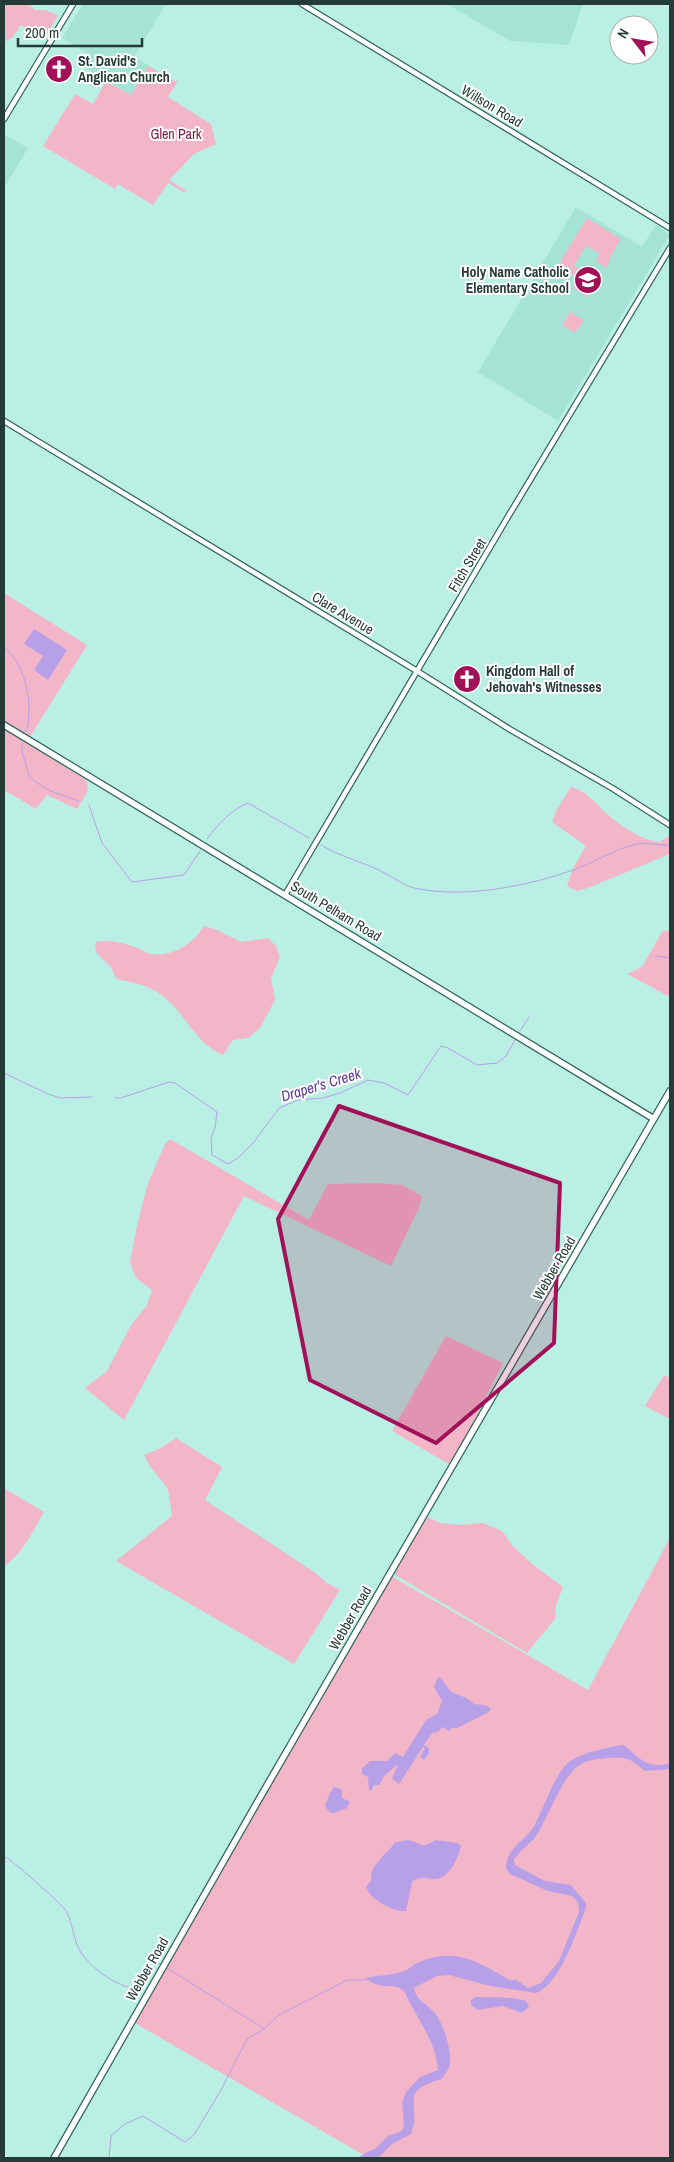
<svg xmlns="http://www.w3.org/2000/svg" width="674" height="2162" font-family="'Archivo Narrow',sans-serif">
<style>
.built{fill:#a5e4d5}
.green{fill:#f2b6c8}
.water{fill:#b8a0e9}
.lines{fill:none;stroke-linecap:round;stroke-linejoin:round}
.stream{stroke:#b8a0e9;stroke-width:1}
.minor-casing{stroke:#32655b;stroke-width:7}
.major-casing{stroke:#32655b;stroke-width:8}
.minor{stroke:#fff;stroke-width:4.5}
.major{stroke:#fff;stroke-width:5.5}
.marked{fill:#a11157;fill-opacity:0.2;stroke:#a11157;stroke-width:4;stroke-linejoin:round}
.labels{text-anchor:middle;stroke-width:4;stroke-linejoin:round;paint-order:stroke}
.poi-label{font-size:14px;font-weight:bold;fill:#253b37;stroke:#fff;text-anchor:start}
.street-label{font-size:14px;fill:#253b37;stroke:#fff}
.park-label{font-size:14px;fill:#791742;stroke:#fff}
.water-label{font-size:15px;font-style:italic;fill:#5e3b90;stroke:#fff}
</style>
<rect width="100%" height="100%" fill="#baf0e3"/>
<path class="built" d="M83,4h83l-32,53 41,24 -18,30 -73,-44 6,-12 -28,-17z
M447,4h136l-14,41 -59,-4z
M4,134l24,14 -24,40z
M576,207l66,40 14,-22 14,10 -112,186 -80,-49z"/>
<path class="green" d="M4,4h25l6,6h10l13,5 -13,23 -24,-13 -9,13 -6,3 -2,-1z
M148,66l26,15h4l-10,16 43,27 5,20 -22,10 -25,26 16,10v3l-17,-10 -15,22 -35,-21 -3,5 -72,-43 32,-52 18,10 13,-23 25,14z
M587,218l34,21 -12,20 1,1 -4,8 -10,-7 4,-7 -14,-8 -12,20 24,13 -11,18 -14,-9 5,-10 -8,-5 2,-4 -2,-1 -4,6 -7,-5 3,-6 -2,-1z
M570,312l14,8 -9,13 -13,-8z
M4,593l83,52 -57,92 -26,-16z
M4,729l81,50c8,10 -3,21 -8,30l-30,-14 -11,14 -32,-19z
M571,787c15,3 26,18 37,28 13,11 35,26 52,27l10,-7v19l-82,34 -11,3 -10,-5 5,-16 14,-24 -34,-24 4,-11z
M204,926l13,4 24,12 27,-4 8,8 4,11 -9,21 4,22 -15,28 -12,10 -15,2 -10,15c-30,-14 -36,-40 -60,-59 -14,-11 -31,-14 -47,-17 -2,-5 -4,-11 -8,-15 -7,-7 -16,-11 -12,-22 14,-3 29,1 41,6 5,2 10,6 15,6 21,3 42,-11 52,-28z
M670,930v67l-43,-23 15,-7 20,-35z
M170,1139l139,81 19,-36 51,-1 23,2 20,11 -3,12 -28,58 -147,-70 -120,224 -39,-32 22,-17 24,-46 16,-20 5,-15 -16,-12 -6,-16 7,-36 11,-43 17,-39z
M446,1336l57,27 -51,103 -60,-35z
M664,1375l6,3v41l-25,-13z
M176,1438l46,29 -17,33 109,72 13,11 13,7 -46,74 -178,-103 56,-45 -4,-27 -19,-24 -5,-10 17,-7z
M4,1488l40,24c-11,19 -21,41 -39,54h-1z
M425,1516l15,7 20,2 23,-2 19,8 11,15 18,17 32,24 -7,18 -1,14 -28,34 -135,-80z
M670,1538v620h-301l-236,-136 253,-449 202,117z"/>
<path class="water" d="M34,629l33,21 -19,30 -14,-10 9,-14 -19,-12z
M438,1677c7,3 8,11 14,15 8,4 16,5 22,12l10,1 7,3 -2,4 -32,16h-6l-2,3 -7,-4 -4,5 -6,1 -8,12 5,3v5l-5,7 -4,-3 5,-9 -2,-1 -24,37 -7,-5 6,-15 -13,11 -6,10h-5l-3,6 -2,-1 -1,-13 -6,-3v-6l8,-7h17l8,-8 8,4 23,-37 11,-6 5,-13 -8,-14z
M624,1745c15,13 24,25 46,18v6l-25,2c-15,-13 -18,-14 -38,-13 -10,1 -22,2 -30,9 -14,10 -30,51 -39,66 -6,10 -17,16 -24,26l1,6 30,16 26,4 15,18v5c-9,22 -26,77 -50,85l-46,-7 -41,-11 -12,1 -23,12c2,12 12,15 20,24 9,10 18,39 16,53 -1,4 -6,10 -8,14 -46,13 -19,24 -31,55l-19,10 -14,14h-20l7,-5 10,-4 13,-13 14,-5 2,-6 -2,-22 4,-11 14,-15 18,-7c-2,-30 -22,-52 -34,-79 -9,-9 -26,0 -38,-13 12,-3 26,-2 38,-7 4,-1 8,-5 13,-8 38,-17 61,-1 93,17h7l11,8 13,-5 18,-22 20,-49 -1,-10 -6,-6 -24,-5 -38,-17 -4,-5c0,-22 18,-26 28,-43 9,-16 21,-53 35,-64 10,-8 41,-16 55,-17z
M334,1787l8,3v8l8,4 -3,6 -13,5 -5,-1 -4,-6 5,-13z
M435,1840l23,3 3,3c-2,11 -12,33 -26,33 -9,0 -15,-4 -23,3l-6,29c-12,1 -36,-11 -40,-24l5,-7c-2,-15 17,-26 24,-38 5,0 13,-3 17,-1 12,4 10,8 23,-1z
M476,1997c17,1 33,-1 50,4l3,6 -7,6 -19,-7 -25,4 -7,-5v-5z"/>
<g class="lines">
<path class="stream" d="M4,647c22,17 30,59 22,85
M22,743v9l8,26 18,12 31,11
M89,805l13,38 30,39 52,-7 16,-24
M207,839c11,-15 24,-29 41,-36l61,35
M321,845c18,11 38,16 56,24 13,6 28,18 42,20 50,9 109,-3 157,-20 22,-8 45,-24 68,-26 9,0 17,3 26,2
M656,956l14,2
M520,1031l9,-14
M4,1073l44,21 13,4 31,-1
M115,1098h6l48,-16 6,1 42,29 -2,16 -4,10 1,17 16,9 10,-6 16,-16 25,-34 19,-8 25,-2 17,-5 28,-13 16,3 24,12 33,-49 7,2 29,17 20,-2 9,-7 9,-16
M4,1856c6,2 58,48 62,55 7,12 7,28 14,40 10,16 37,37 56,37l12,-22 6,-4 6,2
M167,1968l96,60
M109,2158l2,-22 14,-12 18,-8 42,26 9,-7 27,-45 26,-51 17,-10 15,-14 68,-35h20"/>
<g class="minor-casing">
<path id="minor" d="M302,4l368,224
M4,119l69,-115
M4,421l408,247 99,62 101,58 58,37
M285,895l221,-375 164,-272"/>
</g>
<g class="major-casing">
<path id="major" d="M4,725l650,394
M54,2158l204,-357 412,-710"/>
</g>
<use href="#minor" class="minor"/>
<use href="#major" class="major"/>
</g>
<path class="marked" d="M339,1106l221,77 -6,160 -118,100 -126,-63 -32,-161z"/>
<defs>
<g id="church-disc" transform="scale(1.4375)"><circle r="9.5" fill="#a11157" stroke="#fff"/><path d="M-1.2-6h2.4v3.5h3.3v2.4h-3.3V6h-2.4V-.1h-3.3v-2.4h3.3Z" fill="#fff"/></g>
<g id="school-disc" transform="scale(1.4375)"><circle r="9.5" fill="#a11157" stroke="#fff"/><path d="M0-5L7-2L0 1L-7-2ZM-4 1L0 2.5L4 1V4Q0 6-4 4Z" fill="#fff"/></g>
</defs>
<g fill-rule="evenodd">
<use href="#church-disc" x="59" y="69"/>
<use href="#school-disc" x="588" y="280"/>
<use href="#church-disc" x="467" y="679"/>
</g>
<g class="labels">
<g class="poi-label">
<text x="78" y="66">St. David's<tspan x="78" dy="16">Anglican Church</tspan></text>
<text x="569" y="277" text-anchor="end">Holy Name Catholic<tspan x="569" dy="16">Elementary School</tspan></text>
<text x="486" y="676">Kingdom Hall of<tspan x="486" dy="16">Jehovah's Witnesses</tspan></text>
</g>
<g class="street-label">
<text transform="translate(492 106) rotate(31)" y="5">Willson Road</text>
<text transform="translate(467 565) rotate(-59)" y="5">Fitch Street</text>
<text transform="translate(343 613) rotate(31)" y="5">Clare Avenue</text>
<text transform="translate(336 911) rotate(31)" y="5">South Pelham Road</text>
<text transform="translate(554 1268) rotate(-60)" y="5">Webber Road</text>
<text transform="translate(350 1618) rotate(-60)" y="5">Webber Road</text>
<text transform="translate(147 1969) rotate(-60)" y="5">Webber Road</text>
</g>
<g class="park-label">
<text x="176" y="139">Glen Park</text>
</g>
<g class="water-label">
<text transform="translate(321 1085) rotate(-17)" y="5">Draper's Creek</text>
</g>
</g>
<rect width="674" height="2162" fill="none" stroke="#253b37" stroke-width="10"/>
<g transform="translate(634 40) rotate(301)"><circle r="24" fill="#ffffff" stroke="#a8b1af"/>
<path d="M0-4L9 19L0 12L-9 19Z" fill="#a11157"/>
<text y="-8" font-size="14" font-weight="bold" text-anchor="middle" fill="#253b37">N</text>
</g>
<path d="M18 38v8h124v-8" fill="none" stroke="#253b37" stroke-width="2.5"/>
<text x="25" y="38" font-size="15" fill="#253b37" stroke="#ffffff" stroke-width="4" paint-order="stroke">200 m</text>
</svg>
